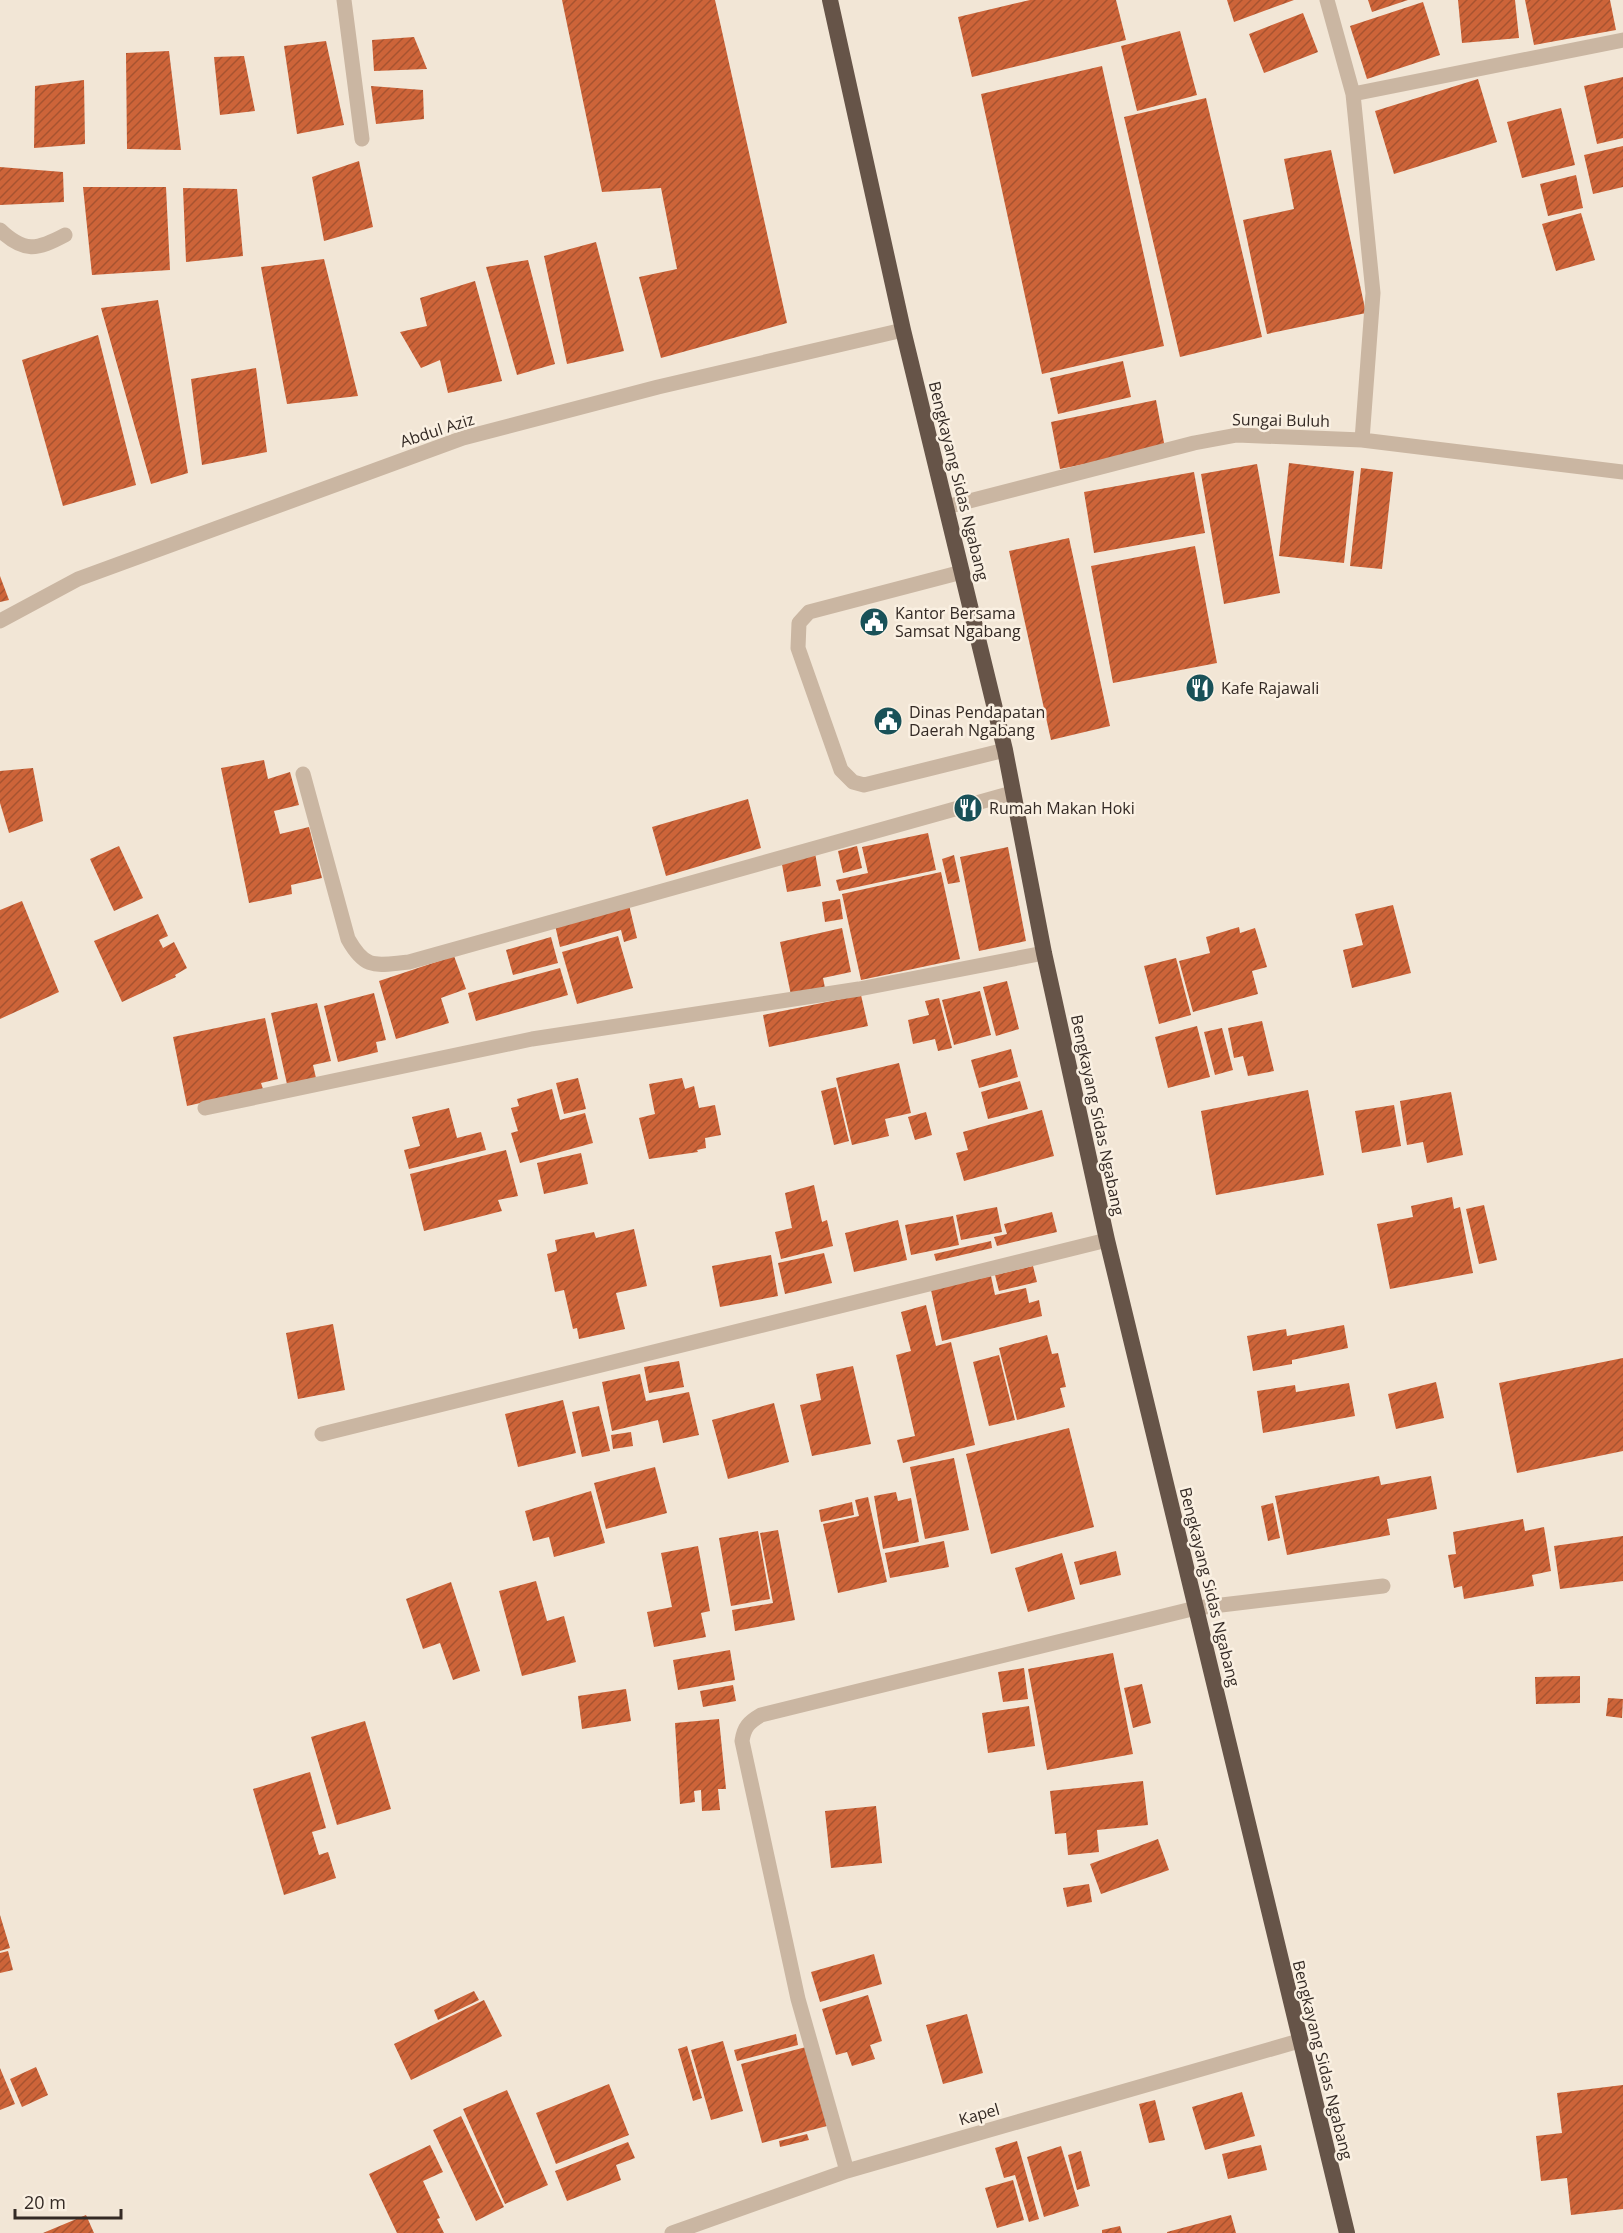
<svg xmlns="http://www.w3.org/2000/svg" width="1623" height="2233" font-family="'Open Sans',sans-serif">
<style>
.building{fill:url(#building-hatch)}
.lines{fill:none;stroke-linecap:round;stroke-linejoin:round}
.service{stroke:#cab6a2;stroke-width:15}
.minor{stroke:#cab6a2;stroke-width:15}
.trunk{stroke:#665448;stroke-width:16}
.labels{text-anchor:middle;stroke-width:5;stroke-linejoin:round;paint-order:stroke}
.street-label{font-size:16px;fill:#342a25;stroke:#faf0e2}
.poi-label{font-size:16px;fill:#342a25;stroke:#faf0e2;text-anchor:start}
</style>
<defs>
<pattern id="building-hatch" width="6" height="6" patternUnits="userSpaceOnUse" patternTransform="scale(1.5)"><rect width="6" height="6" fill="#cd6439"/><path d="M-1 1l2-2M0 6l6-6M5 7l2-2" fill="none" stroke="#a75330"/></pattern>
</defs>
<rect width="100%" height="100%" fill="#f2e6d6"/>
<path class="building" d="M562,0h153l72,323 -126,35 -22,-81 38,-8 -16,-81 -59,4z
M1030,0h86l10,40 -154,37 -14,-60z
M1227,0h67l-60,22z
M1368,0h40l-36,12z
M1458,0h57l4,38 -57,5z
M1525,0h85l6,30 -82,15z
M1423,2l17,53 -73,24 -17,-53z
M1303,13l15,39 -54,21 -15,-39z
M1180,31l17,64 -60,16 -16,-65z
M414,37l13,32 -53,2 -2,-31z
M326,41l18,84 -47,9 -13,-88z
M169,51l12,99 -54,-1 -1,-96z
M244,56l11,55 -35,4 -6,-58z
M1102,66l62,280 -122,28 -61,-280z
M1623,77v61l-26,6 -13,-58z
M1478,79l19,63 -103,32 -19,-63z
M84,80l1,64 -51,4 1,-62z
M371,86l52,4 1,29 -48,5z
M1206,98l56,239 -82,20 -56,-240z
M1561,108l14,57 -53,13 -15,-56z
M1623,146v41l-30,7 -9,-39z
M1331,150l35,163 -99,21 -24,-114 51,-11 -10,-50z
M359,161l14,66 -49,14 -12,-64z
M0,167l63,5 1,30 -64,3z
M1576,175l7,33 -35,8 -8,-32z
M83,187h83l4,83 -78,5z
M183,188l54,1 6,67 -57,6z
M1581,213l14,47 -39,11 -14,-47z
M596,242l28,109 -57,13 -23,-108z
M324,259l34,137 -71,8 -26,-137z
M528,260l27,104 -38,11 -31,-108z
M475,281l27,100 -54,12 -8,-33 -19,8 -21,-36 27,-6 -7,-28z
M158,300l30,173 -37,11 -50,-176z
M98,335l38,150 -73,21 -41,-146z
M1123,361l8,36 -73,17 -8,-36z
M256,368l11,84 -65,13 -11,-86z
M1156,400l9,48 -105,21 -9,-47z
M1289,463l65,8 -10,92 -65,-7z
M1257,464l23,129 -56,11 -23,-130z
M1361,468l32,4 -11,97 -32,-3z
M1194,472l11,61 -111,20 -10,-61z
M1069,538l41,188 -59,14 -42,-189z
M1195,546l22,117 -104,20 -22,-117z
M0,576l9,24 -9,2z
M264,760l4,19 22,-7 9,33 -25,6 6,23 29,-7 13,51 -31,7 1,9 -43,9 -28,-135z
M33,768l10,53 -34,12 -9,-30v-32z
M748,799l13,49 -95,28 -14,-49z
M928,833l8,37 -97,21 -3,-11 32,-7 -6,-26z
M119,846l24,52 -29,13 -24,-52z
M857,846l5,22 -19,5 -5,-22z
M1008,847l18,94 -47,10 -19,-94z
M815,853l6,33 -34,6 -6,-33z
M954,855l6,27 -12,2 -6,-25z
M941,872l19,87 -99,21 -19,-86z
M840,899l3,20 -18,3 -3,-20z
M22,901l37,91 -59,27v-109z
M629,905l8,33 -13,4 -3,-12 -61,17 -5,-22z
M1393,905l18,68 -59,15 -9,-38 20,-5 -8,-31z
M158,914l10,22 -9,4 4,8 11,-6 13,26 -12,7 1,2 -54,25 -28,-61z
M1239,927l1,6 15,-5 12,39 -15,4 6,23 -65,18 -14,-51 31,-8 -4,-16z
M842,928l9,44 -28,6 2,10 -34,7 -11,-53z
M618,936l15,52 -56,16 -15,-52z
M551,937l7,26 -45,12 -7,-25z
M454,956l12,33 -25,9 8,25 -53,16 -17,-58z
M1176,958l15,57 -32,9 -15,-58z
M560,968l8,27 -92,26 -8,-28z
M1007,981l12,48 -23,7 -13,-49z
M980,991l11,44 -37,10 -12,-45z
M374,993l12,47 -10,2 2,10 -40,10 -14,-56z
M861,995l7,31 -99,21 -6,-32z
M939,998l13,50 -14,3 -3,-12 -22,5 -5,-24 21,-5 -4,-14z
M317,1003l14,58 -18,4 3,13 -29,6 -16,-71z
M265,1018l13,61 -17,4 2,6 -76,17 -14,-69z
M1262,1021l12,50 -26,5 -5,-20 -9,2 -6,-30z
M1197,1026l13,51 -42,11 -13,-51z
M1222,1028l11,42 -18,5 -11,-43z
M1011,1049l7,28 -39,11 -8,-28z
M899,1063l12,50 -26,6 4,17 -37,9 -16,-67z
M578,1078l8,31 -22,5 -8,-31z
M682,1078l3,11 9,-3 5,22 16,-3 6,30 -16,3 1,10 -9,2 1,2 -49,7 -10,-41 16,-4 -6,-30z
M1020,1081l8,28 -40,10 -7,-27z
M836,1087l13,54 -15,4 -13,-54z
M552,1089l8,31 25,-7 8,30 -73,20 -9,-30 7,-2 -7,-23 8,-2 -2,-7z
M1308,1090l16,85 -108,20 -15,-84z
M1451,1092l12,63 -36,8 -4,-21 -16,3 -7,-44z
M1394,1105l7,41 -39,7 -7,-42z
M449,1108l8,30 24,-6 5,18 -77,19 -5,-19 16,-4 -8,-29z
M1042,1110l12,46 -90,25 -8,-28 12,-3 -5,-18z
M926,1112l6,23 -17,5 -7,-23z
M506,1150l12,46 -20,4 4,11 -78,20 -14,-57z
M581,1153l7,31 -44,10 -7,-31z
M814,1185l8,37 5,-2 6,26 -52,13 -6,-27 17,-4 -7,-35z
M1452,1197l2,12 6,-2 13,66 -83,16 -13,-65 36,-7 -2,-11z
M1484,1205l13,55 -18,4 -13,-55z
M997,1207l5,25 -41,8 -5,-25z
M1052,1212l5,20 -60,14 -3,-9 13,-3 -3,-10z
M953,1216l6,29 -48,10 -6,-30z
M898,1220l9,40 -53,12 -9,-39z
M634,1229l13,57 -31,7 9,36 -46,10 -2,-11 -4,1 -9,-39 -9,2 -8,-38 10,-3 -2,-11 39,-8 2,6z
M991,1241l1,7 -56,13 -2,-7z
M824,1253l8,30 -47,11 -7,-31z
M771,1255l7,41 -58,11 -8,-41z
M1033,1266l4,16 -38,9 -4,-16z
M991,1276l4,19 31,-7 3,15 10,-3 3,16 -100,25 -11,-51z
M926,1305l10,41 15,-4 24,103 -72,18 -6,-23 18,-4 -19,-81 15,-4 -10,-39z
M333,1324l12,66 -47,9 -12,-66z
M1344,1325l4,23 -56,12v4l-39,7 -6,-35 39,-7 1,7z
M1047,1335l5,19 6,-1 8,34 -6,1 5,19 -48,13 -18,-72z
M999,1355l16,65 -26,6 -16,-64z
M1623,1358v93l-106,22 -18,-90z
M679,1361l5,26 -35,6 -5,-26z
M853,1366l18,78 -59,12 -12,-51 21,-5 -5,-26z
M640,1374l6,27 43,-9 10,43 -36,8 -5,-23 -46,11 -10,-49z
M1436,1382l8,36 -48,11 -8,-35z
M1349,1383l6,33 -92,17 -6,-42 38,-6 1,7z
M563,1400l13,53 -58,14 -13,-53z
M774,1403l15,59 -61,17 -16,-59z
M599,1406l11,45 -28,6 -10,-45z
M1069,1428l25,99 -103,27 -25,-100z
M631,1432l2,14 -20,3 -2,-14z
M954,1458l15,72 -44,9 -15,-72z
M655,1467l12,46 -61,16 -12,-46z
M1379,1476l2,9 50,-9 6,33 -50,10 3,16 -103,20 -12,-59z
M591,1491l14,52 -51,14 -5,-20 -16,4 -8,-30z
M896,1492l2,9 13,-3 8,44 -36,7 -9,-53z
M868,1497l19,85 -49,11 -15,-69 36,-8 -4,-16z
M852,1502l2,13 -33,7 -2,-12z
M1273,1503l7,35 -12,3 -7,-35z
M1523,1519l2,12 19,-4 7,44 -19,4 2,11 -70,13 -2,-13 -8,2 -6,-33 8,-1 -3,-22z
M778,1530l17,90 -60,11 -3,-21 41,-7 -13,-70z
M758,1531l12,68 -39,7 -12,-68z
M1623,1536v45l-63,8 -6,-43z
M944,1541l5,26 -59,11 -5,-25z
M698,1546l12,65 -9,2 5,24 -52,10 -7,-35 25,-5 -11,-54z
M1116,1551l5,24 -41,10 -6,-23z
M1062,1553l13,46 -47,13 -13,-44z
M536,1581l11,40 17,-5 12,46 -54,14 -23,-85z
M451,1582l29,89 -27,9 -13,-37 -17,6 -17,-50z
M730,1650l5,30 -57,10 -5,-30z
M1113,1653l20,101 -86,16 -19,-101z
M1024,1668l4,31 -25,3 -5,-30z
M1580,1676v27l-44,1 -1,-27z
M1142,1684l9,39 -18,5 -9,-40z
M733,1685l3,16 -33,6 -3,-16z
M626,1689l5,32 -49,8 -4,-33z
M1608,1698l15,1 -1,19 -16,-2z
M1029,1706l6,40 -47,7 -6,-40z
M719,1719l7,70h-8l2,21 -18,1 -1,-21 -7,1 1,11 -15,2 -5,-81z
M365,1721l26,88 -54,16 -26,-88z
M310,1772l16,56 -14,4 7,23 9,-3 8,26 -52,17 -31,-106z
M1143,1781l5,44 -51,5 2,22 -31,3 -2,-22 -11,1 -5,-43z
M876,1806l6,57 -51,5 -6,-57z
M1158,1839l11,31 -68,24 -11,-30z
M1089,1884l3,18 -25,5 -4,-19z
M0,1915l10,33 -10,3z
M8,1951l5,19 -13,3v-20z
M874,1954l8,30 -62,18 -9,-30z
M474,1991l5,9 -41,20 -4,-10z
M868,1995l14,46 -12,4 5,14 -23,7 -5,-14 -11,3 -14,-46z
M484,2000l18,36 -91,44 -17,-36z
M967,2014l16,59 -40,11 -17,-59z
M796,2034l2,11 -61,16 -3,-11z
M723,2041l20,70 -32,9 -20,-70z
M687,2046l15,52 -9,3 -15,-52z
M806,2047l21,79 -65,17 -21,-79z
M36,2067l12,28 -26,12 -12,-28z
M0,2068l15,36 -15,6z
M609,2084l20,51 -73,29 -20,-51z
M1623,2085v124l-52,6 -4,-37 -26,3 -5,-45 26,-3 -5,-40z
M507,2090l41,95 -43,19 -42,-95z
M1242,2092l13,44 -50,14 -13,-43z
M1155,2100l10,40 -16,3 -10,-39z
M461,2116l43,91 -28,14 -43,-91z
M807,2134l2,6 -29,7 -1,-6z
M1017,2141l22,78 -10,3 -14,-47 -11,3 -9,-30z
M628,2142l7,16 -19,7 5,15 -54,21 -12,-30z
M430,2145l13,27 -20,9 17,37 -3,1 7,14h-47l-28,-59z
M1261,2145l6,25 -39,9 -6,-25z
M1061,2146l18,60 -35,11 -17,-60z
M1081,2151l9,35 -13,4 -9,-35z
M1013,2180l11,40 -27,8 -12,-40z
M86,2215l8,18h-51z
M1231,2215l5,18h-69v-1z
M1120,2226l2,7h-20v-3z"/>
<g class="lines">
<path class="service" d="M962,572l-153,40 -10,11 -1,25 43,122 12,12 11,3 141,-35"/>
<path class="minor" d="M344,0l18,139
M1327,0l26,94 20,199 -11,147
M1353,94l270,-54
M0,230c24,23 37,20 65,5
M946,507l248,-64 43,-8 125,5 261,32
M0,621l78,-42 385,-141 195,-51 245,-57
M303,774l45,165c18,32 28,26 61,23l603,-169
M205,1108l327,-69 327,-50 185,-36
M322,1434l785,-194
M847,2171l-49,-172 -56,-258c2,-14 7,-19 19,-26l435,-107 187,-22
M672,2233l175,-62 452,-130"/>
<path class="trunk" d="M830,0l73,330 102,420 39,203 63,287 240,993"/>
</g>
<defs>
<g id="civic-disc" transform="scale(1.5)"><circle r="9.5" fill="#195158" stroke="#faf0e2"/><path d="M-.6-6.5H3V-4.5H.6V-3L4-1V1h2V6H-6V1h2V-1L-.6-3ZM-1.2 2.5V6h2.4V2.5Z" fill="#fff"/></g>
<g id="restaurant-disc" transform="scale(1.5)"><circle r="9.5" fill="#195158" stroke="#faf0e2"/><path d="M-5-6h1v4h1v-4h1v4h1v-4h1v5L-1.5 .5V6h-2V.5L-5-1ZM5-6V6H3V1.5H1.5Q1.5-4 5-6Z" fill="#fff"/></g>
</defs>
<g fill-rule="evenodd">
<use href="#civic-disc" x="874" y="622"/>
<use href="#restaurant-disc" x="1200" y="688"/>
<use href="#civic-disc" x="888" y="721"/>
<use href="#restaurant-disc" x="968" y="808"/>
</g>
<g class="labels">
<g class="street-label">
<text transform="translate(1281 420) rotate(1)" y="6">Sungai Buluh</text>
<text transform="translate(437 430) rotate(-18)" y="6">Abdul Aziz</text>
<text transform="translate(959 481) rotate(76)" y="6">Bengkayang Sidas Ngabang</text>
<text transform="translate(1098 1115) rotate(78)" y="6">Bengkayang Sidas Ngabang</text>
<text transform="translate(1210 1587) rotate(76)" y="6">Bengkayang Sidas Ngabang</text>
<text transform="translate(1323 2060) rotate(76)" y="6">Bengkayang Sidas Ngabang</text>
<text transform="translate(979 2114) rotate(-16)" y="6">Kapel</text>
</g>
<g class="poi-label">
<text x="895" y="619">Kantor Bersama<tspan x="895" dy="18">Samsat Ngabang</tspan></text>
<text x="1221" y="694">Kafe Rajawali</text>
<text x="909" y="718">Dinas Pendapatan<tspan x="909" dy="18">Daerah Ngabang</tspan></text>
<text x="989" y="814">Rumah Makan Hoki</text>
</g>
</g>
<path d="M15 2209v9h106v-9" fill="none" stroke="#342a25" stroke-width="3"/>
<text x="24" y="2209" font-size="18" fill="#342a25" stroke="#faf0e2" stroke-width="4.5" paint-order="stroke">20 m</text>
</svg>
